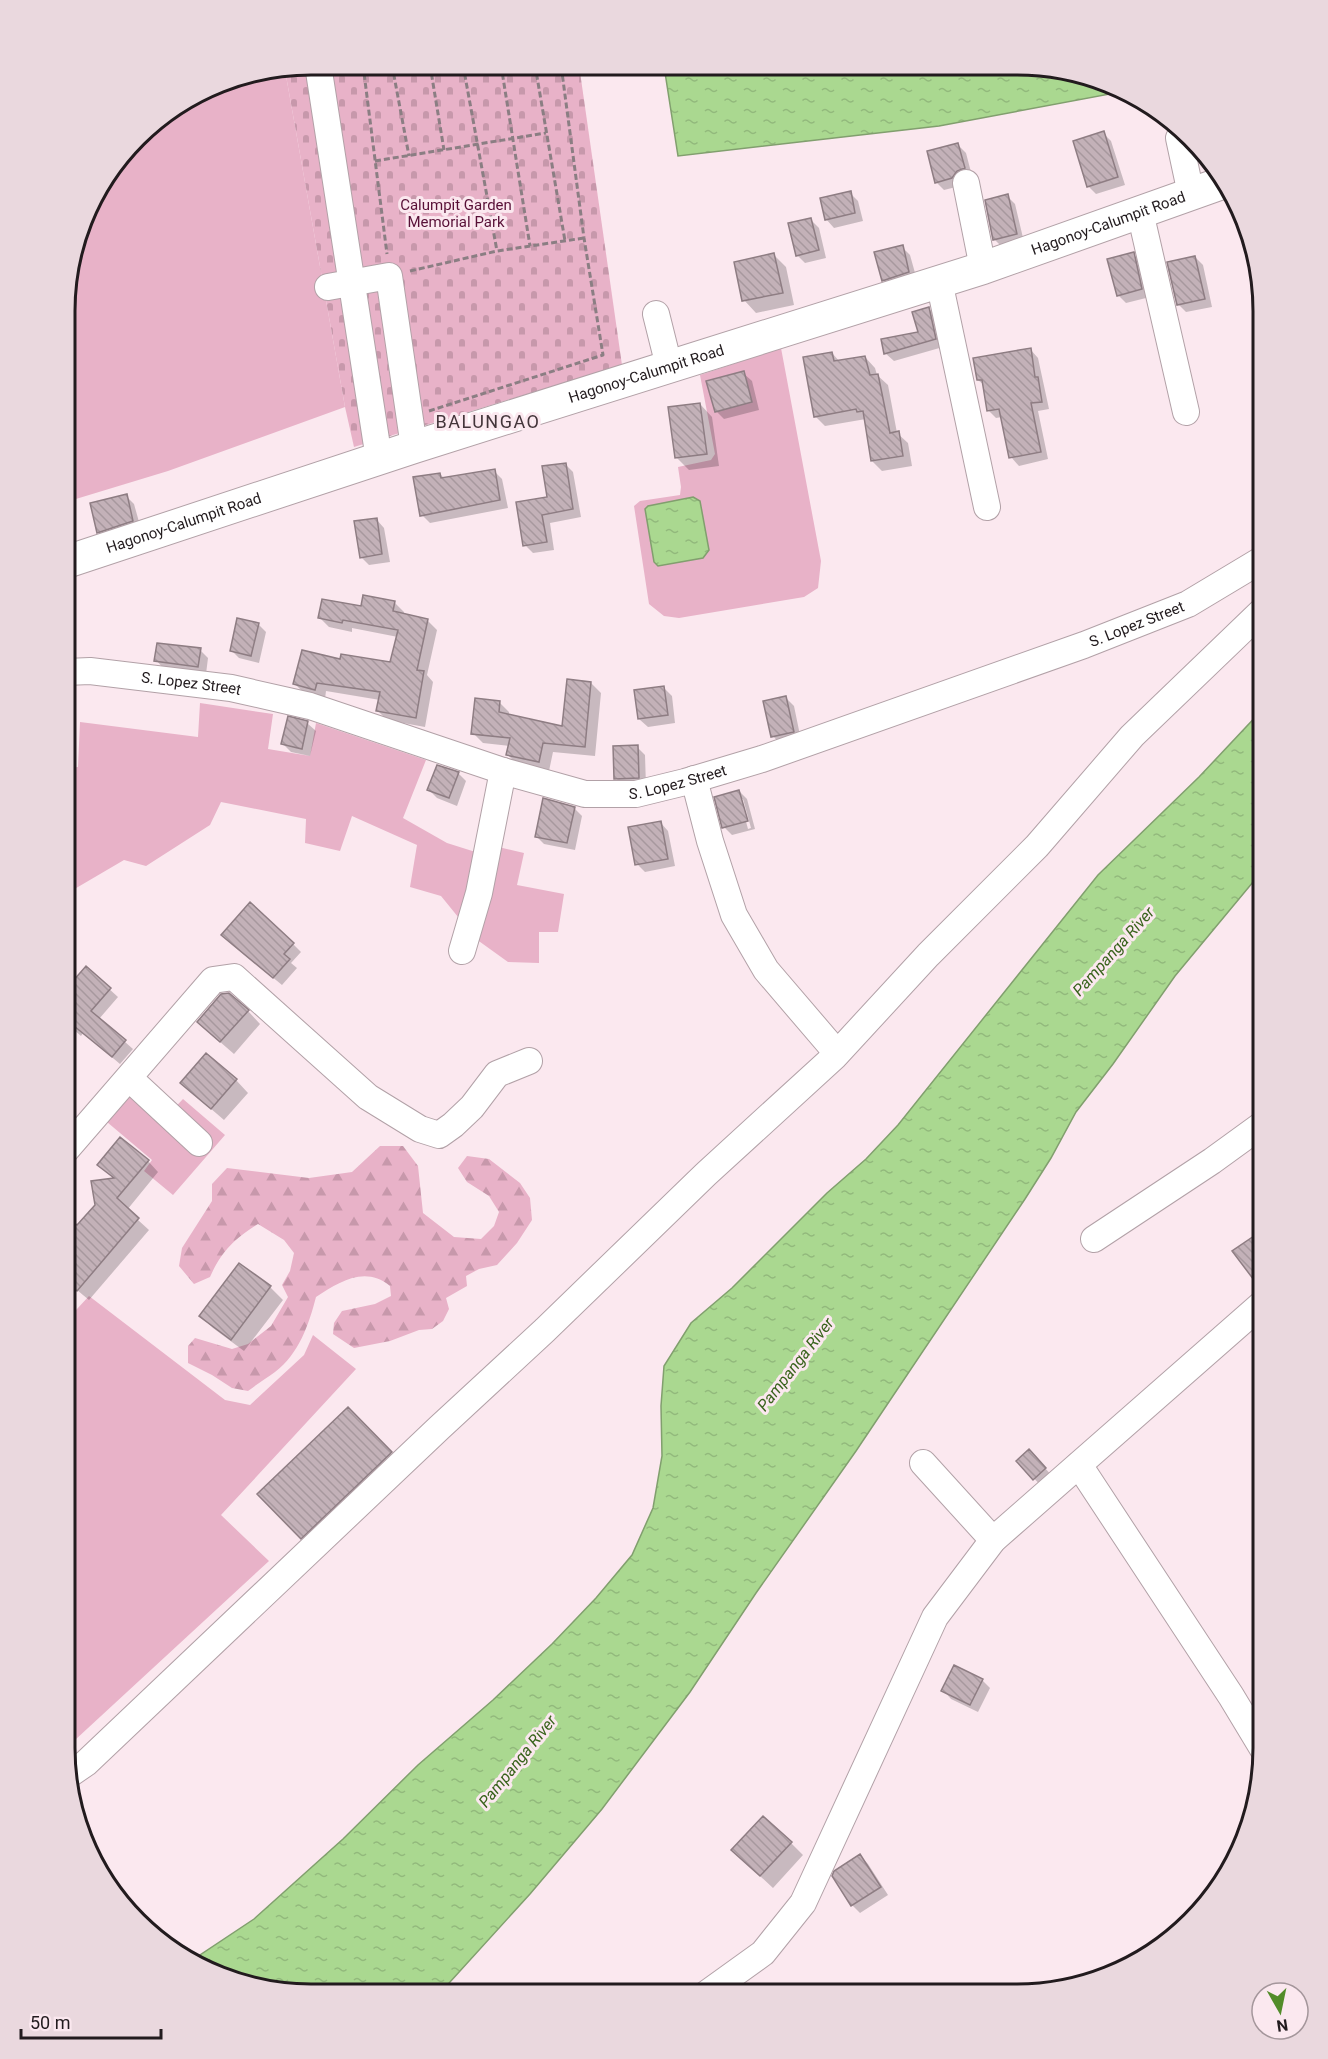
<svg xmlns="http://www.w3.org/2000/svg" width="1328" height="2059" font-family="Roboto,sans-serif">
<style>
.grass{fill:#e8b2c8}
.forest{fill:url(#forest-firs)}
.cemetery{fill:url(#cemetery-stones)}
.water{fill:url(#water-ripples);stroke:#819f6e;stroke-width:1.5}
.shadow{fill:#0003;fill-rule:evenodd}
.building{fill:url(#building-back-hatch);stroke:#8e7d83;stroke-width:1.5}
.lines{fill:none;stroke-linecap:round;stroke-linejoin:round}
.minor-casing{stroke:#b2a1a7;stroke-width:28}
.major-casing{stroke:#b2a1a7;stroke-width:34}
.path{stroke:#8b7e83;stroke-width:3;stroke-dasharray:6 3;stroke-linecap:butt}
.minor{stroke:#fff;stroke-width:26}
.major{stroke:#fff;stroke-width:32}
.labels{text-anchor:middle;stroke-width:6;stroke-linejoin:round;paint-order:stroke}
.park-label{font-size:15px;fill:#581037;stroke:#fbe8ef}
.street-label{font-size:15px;fill:#221b1e;stroke:#fbe8ef}
.water-label{font-size:16px;font-style:italic;fill:#39631c;stroke:#fbe8ef}
.quarter-label{font-size:18px;letter-spacing:1.5px;fill:#43353a;stroke:#fbe8ef}
.rim{fill:none;stroke:#221b1e;stroke-width:3}
</style>
<defs>
<pattern id="forest-firs" width="22" height="20" patternUnits="userSpaceOnUse" patternTransform="scale(1.5)"><rect width="22" height="20" fill="#e8b2c8"/><path d="M5 1l3.5 6h-7zM16 11l3.5 6h-7z" fill="#c798ab"/></pattern>
<pattern id="cemetery-stones" width="16" height="16" patternUnits="userSpaceOnUse" patternTransform="scale(1.5)"><rect width="16" height="16" fill="#e8b2c8"/><path d="M2 7V4a2 2 0 0 1 4 0v3zM10 15v-3a2 2 0 0 1 4 0v3z" fill="#c798ab"/></pattern>
<pattern id="water-ripples" width="26" height="14" patternUnits="userSpaceOnUse" patternTransform="scale(1.5)"><rect width="26" height="14" fill="#aad890"/><path d="M2 4q2-2 4 0t4 0M15 11q2-2 4 0t4 0" fill="none" stroke="#92b97c"/></pattern>
<pattern id="building-back-hatch" width="6" height="6" patternUnits="userSpaceOnUse" patternTransform="scale(1.5)"><rect width="6" height="6" fill="#c3b1b8"/><path d="M-1 5l2 2M0 0l6 6M5-1l2 2" fill="none" stroke="#a7989e"/></pattern>
</defs>
<rect width="100%" height="100%" fill="#fbe8ef"/>
<path class="grass" d="M285,70l60,337 -177,64 -102,31 1,-223 23,-78 58,-75 69,-43z
M781,348l40,213 -3,27 -14,9 -125,21 -15,-2 -15,-12 -15,-98 6,-5 40,-6 1,-8 -3,-20 33,-7 4,-6 -15,-79z
M200,703l73,11 -5,35 42,7 6,-33 110,37 -23,58 44,25 38,12 5,-10 34,8 -7,32 47,9 -6,38h-19v31l-31,-1 -32,-23 -35,-43 -31,-9 7,-42 -65,-29 -12,35 -35,-8 1,-24 -85,-17 -11,23 -64,41 -22,-6 -58,34v-126l12,-1 2,-45 118,15z
M133,1091l32,27 18,-19 42,36 -52,60 -29,-24 8,-11 -45,-38z
M89,1296l136,104 25,5 54,-50 9,-20 43,34 -135,146 48,46 -194,179 -10,7v-425z"/>
<path class="forest" d="M380,1146h23l15,20 5,47 31,24 27,2 13,-13 5,-14 -10,-16 -22,-14 -9,-14 9,-12 22,3 31,24 10,15 2,22 -15,23 -20,22 -18,4 -13,7 1,10 -21,12 3,11 -6,12 -11,8 -13,1 -29,11 -36,7 -21,-14 1,-11 8,-12 33,-7 16,-8 -1,-10c-25,-21 -51,-4 -74,11 -7,27 -17,57 -41,75 -8,6 -18,12 -27,19l-16,-3 -20,-13 -24,-12v-17l7,-8 37,11 16,-5 23,-18 17,-29 -6,-12 8,-14 4,-18 -10,-13 -26,-16c-24,15 -37,28 -48,53l-16,7 -15,-18 3,-18 30,-47v-17l15,-16 82,10 43,-6z"/>
<path class="cemetery" d="M311,65h268l43,300 -268,82 -9,-40 -60,-337z"/>
<path class="water" d="M664,66l386,1 61,16 15,8 -187,35 -261,30z
M693,497l7,4 9,49 -6,8 -45,8 -4,-4 -9,-53 3,-3z
M1263,709v161l-88,106 -62,88 -37,48 -25,46 -26,41 -169,252 -100,142 -66,99 -88,117 -72,85 -90,99 -161,-1 -62,-16 -26,-15 63,-42 89,-80 75,-74 75,-65 59,-56 44,-46 36,-43 21,-47 9,-52 -1,-50 3,-40 27,-43 41,-35 95,-95 39,-34 32,-34 200,-250 101,-98z"/>
<path class="shadow" d="M1103,133l8,8 14,44 -29,9 -8,-8z
M958,145l8,8 6,23 -12,10 -16,4 -8,-8z
M850,193l8,8 5,20 -29,7 -8,-9z
M1007,196l8,8 9,38 -22,5 -8,-8z
M811,220l8,8 7,30 -21,5 -8,-8z
M902,247l8,8 7,25 -26,8 -8,-8z
M1133,254l8,8 9,35 -24,6 -8,-8z
M774,255l12,12 8,38 -38,8 -12,-13z
M1195,257l8,8 9,42 -26,5 -8,-8z
M929,309l8,8 6,30 -49,14 -9,-8 35,-20z
M1030,349l8,9 11,51 -11,2 10,48 -29,7 -8,-9 -9,-40 -6,1 -8,-8 -4,-25 -6,-5z
M832,353l8,9 25,-5 10,11 2,7 11,10 9,48 11,10 4,23 -30,5 -10,-10 -6,-42 -41,7 -10,-10z
M743,373l9,8 7,29 -35,9 -8,-8z
M700,404l12,13 7,49 -30,4 -13,-13z
M565,464l8,8 8,45 -31,6 4,27 -21,3 -8,-8z
M494,471l8,8 6,29 -78,15 -8,-8 18,-41 5,5z
M126,496l8,8 7,25 -35,11 -8,-8z
M376,519l8,9 6,34 -21,3 -8,-8z
M395,603l9,9v3l23,5 10,10 -10,45 6,7 -8,45 -38,-7 -9,-9 2,-11 -54,-9 -1,8 -21,-6 -9,-9 46,-23 51,3 6,-27 -46,-9v4l-23,-5 -10,-10z
M258,624l8,8 -7,31 -20,-5 -8,-8z
M200,650l8,8 -2,16 -42,-5 -8,-9z
M591,683l10,10 -6,63 -42,-4 -4,19 -31,-6 -10,-10 2,-9 -27,-3 -10,-10 26,-31 10,10v4l55,11z
M663,687l9,9 3,27 -27,4 -9,-8z
M786,698l8,8 7,34 -20,5 -8,-9z
M307,723l9,8 -6,25 -19,-4 -8,-8z
M637,747l8,8 1,31 -22,1 -8,-9z
M458,773l8,8 -9,25 -20,-8 -8,-8z
M739,791l8,8 8,30 -23,6 -8,-8zM740,799h3l8,29 -3,1z
M574,808l8,8 -7,34 -31,-6 -8,-8z
M660,822l8,9 7,35 -30,6 -8,-8z
M231,943l62,1 8,8 -10,11 6,5 -15,17z
M86,968l32,29 -19,22 34,30 -13,15 -37,-31 -2,3 -15,-13v-34l1,1z
M248,1011l12,13 -26,30 -23,-20z
M236,1080l12,13 -24,27 -29,-25z
M148,1161l10,11 -31,38 22,20 -60,70 -24,-20 13,-53 18,-21 19,-27 -16,-14z
M240,1265l30,22 13,13 -39,51 -31,-23 -12,-12z
M348,1410l59,60 -89,84 -16,-16z
M1037,1459l16,18 -11,10 -24,-26z
M982,1680l8,8 -12,24 -27,-13 -8,-9z
M791,1843l12,12 -30,33 -28,-26z
M860,1856l8,8 20,31 -28,18 -8,-8z"/>
<path class="building" d="M1104,131l14,46 -31,10 -14,-46z
M958,143l7,25 -8,3 -5,7 -17,5 -8,-32z
M851,191l4,22 -30,7 -5,-22z
M1008,194l9,40 -24,6 -8,-40z
M811,218l8,32 -23,6 -8,-33z
M903,245l6,27 -27,9 -8,-29z
M1134,252l8,37 -25,7 -10,-37z
M774,253l9,40 -41,8 -8,-39z
M1195,256l10,43 -28,6 -10,-43z
M929,307l7,32 -52,15 -3,-15 37,-7 -6,-20z
M1031,348l4,29h3l4,25 -11,1 10,49 -32,6 -10,-49 -12,2 -5,-31h-5l-4,-22z
M832,352l2,9 31,-5 5,19 8,-1 12,59 9,-2 4,25 -32,5 -8,-50 -6,1 -1,-3 -42,8 -11,-60z
M744,371l8,31 -37,10 -9,-31z
M700,403l7,51 -32,4 -7,-51z
M566,463l7,46 -31,6 5,27 -24,4 -7,-44 31,-5 -5,-31z
M495,469l5,31 -80,16 -7,-39 27,-4 1,5z
M127,494l6,27 -36,12 -7,-30z
M377,518l5,36 -22,4 -6,-37z
M363,595l32,6 -2,10 35,8 -11,51 7,1 -8,47 -40,-7 4,-19 -63,-9 -2,7 -22,-6 9,-34 38,9 1,-5 49,8 8,-32 -55,-10 -1,3 -24,-5 4,-19 39,7z
M237,618l22,5 -8,33 -21,-5z
M157,643l44,5 -3,19 -44,-6z
M567,679l24,3 -6,65 -42,-4 -4,19 -33,-7 4,-17 -39,-4 4,-36 25,3 -1,11 63,14z
M664,686l4,29 -30,4 -4,-29z
M786,696l8,36 -23,5 -8,-36z
M288,716l20,5 -6,28 -21,-5z
M638,745l1,33 -25,1 -1,-33z
M437,765l22,7 -10,26 -22,-8z
M739,790l9,31 -26,7 -8,-31z
M543,798l32,9 -8,36 -32,-6z
M661,821l7,38 -33,6 -7,-38z
M250,902l44,41 -10,11 6,5 -17,19 -52,-43z
M86,966l25,22 -20,23 35,29 -14,17 -38,-31 -8,11v-48z
M229,993l20,17 -29,32 -23,-20 24,-28z
M206,1053l31,26 -26,30 -31,-26z
M120,1137l29,23 -32,38 22,20 -62,73 -12,-11v-65l12,10 18,-20 -4,-24 23,-3 -17,-13z
M1257,1234l6,8v46h-3l-28,-37z
M239,1263l32,23 -40,54 -32,-24z
M348,1407l44,45 -91,87 -44,-45z
M1029,1449l17,19 -13,12 -17,-19z
M954,1665l29,14 -13,26 -29,-14z
M763,1816l29,26 -32,34 -29,-26z
M860,1854l21,33 -30,19 -19,-30 2,-5z"/>
<g class="lines">
<g class="minor-casing">
<g id="minor">
<path d="M318,65l61,394"/>
<path d="M1179,138l12,56"/>
<path d="M966,183l17,85"/>
<path d="M1140,212l46,200"/>
<path d="M939,281l48,226"/>
<path d="M328,287l61,-11 25,171"/>
<path d="M656,314l13,52"/>
<path id="s1" d="M66,672l24,-1 141,17 79,18 193,65 82,23h51l49,-12 77,-23 322,-114 104,-41 75,-45"/>
<path d="M694,779l16,62 24,74 32,55 71,83"/>
<path d="M462,951l17,-58 24,-122"/>
<path d="M129,1078l70,65"/>
<path d="M65,1151l148,-171 21,-3 134,120 52,32 19,6 14,-10 19,-18 25,-33 32,-13"/>
<path d="M1094,1239l118,-78 51,-37"/>
<path d="M923,1463l70,77"/>
<path d="M1079,1465l152,231 32,53"/>
<path d="M70,1774l16,-11 353,-335 106,-98 161,-156 128,-117 94,-102 109,-109 95,-110 131,-126"/>
<path d="M706,1994l57,-41 40,-50 132,-286 58,-77 270,-237"/>
</g>
</g>
<g class="major-casing">
<g id="major">
<path id="s2" d="M66,562l348,-115 569,-179 242,-86"/>
</g>
</g>
<path class="path" d="M363,65l24,189
M392,65l17,91
M430,65l14,85
M463,65l34,186
M501,65l29,181
M535,65l30,176
M375,161l171,-28
M410,271l87,-20 87,-13
M429,411l174,-56 -19,-117 -23,-173"/>
<use href="#minor" class="minor"/>
<use href="#major" class="major"/>
</g>
<g class="labels">
<g class="park-label">
<text x="456" y="210">Calumpit Garden<tspan x="456" dy="17">Memorial Park</tspan></text>
</g>
<g class="street-label">
<text dy="5" stroke="none"><textPath href="#s2" startOffset="1096">Hagonoy-Calumpit Road</textPath></text>
<text dy="5" stroke="none"><textPath href="#s2" startOffset="610">Hagonoy-Calumpit Road</textPath></text>
<text dy="5" stroke="none"><textPath href="#s2" startOffset="124">Hagonoy-Calumpit Road</textPath></text>
<text dy="5" stroke="none"><textPath href="#s1" startOffset="1116">S. Lopez Street</textPath></text>
<text dy="5" stroke="none"><textPath href="#s1" startOffset="126">S. Lopez Street</textPath></text>
<text dy="5" stroke="none"><textPath href="#s1" startOffset="630">S. Lopez Street</textPath></text>
</g>
<g class="water-label">
<text transform="translate(1113 951) rotate(-48)" y="6">Pampanga River</text>
<text transform="translate(795 1364) rotate(-52)" y="6">Pampanga River</text>
<text transform="translate(517 1761) rotate(-51)" y="6">Pampanga River</text>
</g>
<g class="quarter-label">
<text x="488" y="428">BALUNGAO</text>
</g>
</g>
<path d="M0 0H1328V2059H0ZM311 75H1017A236 236 0 0 1 1253 311V1748A236 236 0 0 1 1017 1984H311A236 236 0 0 1 75 1748V311A236 236 0 0 1 311 75Z" fill="#ead8de" fill-rule="evenodd"/>
<path class="rim" d="M311 75H1017A236 236 0 0 1 1253 311V1748A236 236 0 0 1 1017 1984H311A236 236 0 0 1 75 1748V311A236 236 0 0 1 311 75Z"/>
<g transform="translate(1280 2011) rotate(171)"><circle r="28" fill="#fbe8ef" stroke="#a4969b" stroke-width="1.5"/>
<path d="M0-4.5L10 22L0 15L-10 22Z" fill="#528c29"/>
<text y="-9" font-size="16" font-weight="bold" text-anchor="middle" fill="#221b1e">N</text>
</g>
<path d="M21 2029v9h140v-9" fill="none" stroke="#221b1e" stroke-width="3"/>
<text x="30" y="2029" font-size="18" fill="#221b1e" stroke="#fbe8ef" stroke-width="4.5" paint-order="stroke">50 m</text>
</svg>
